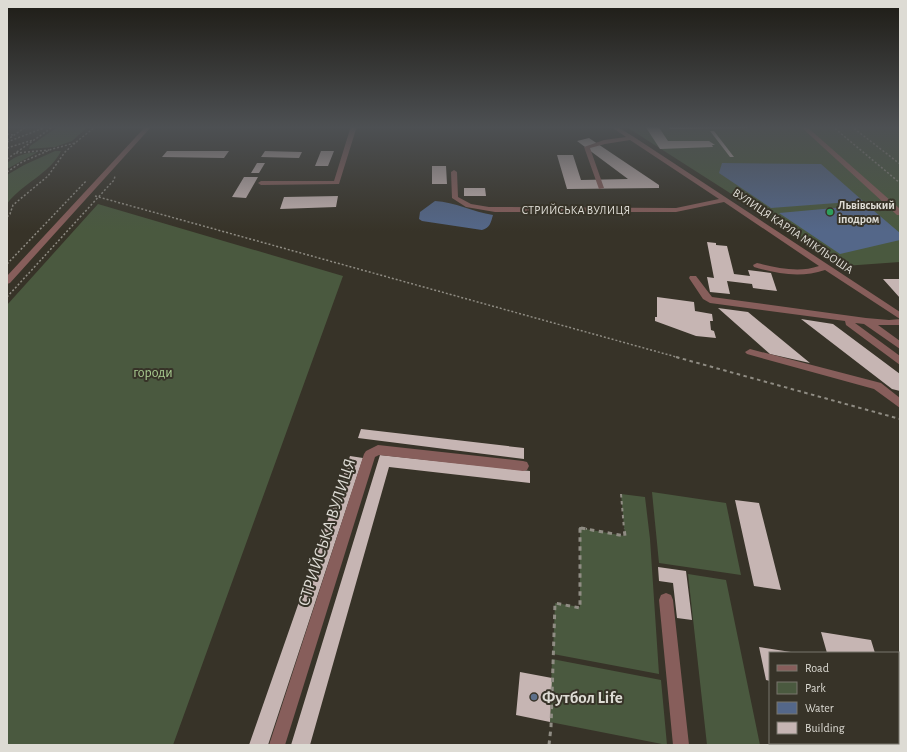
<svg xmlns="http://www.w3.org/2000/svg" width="907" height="752" font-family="'Alegreya Sans',sans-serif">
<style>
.green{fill:#4a593f}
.water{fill:#546789}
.building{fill:#c6b5b3}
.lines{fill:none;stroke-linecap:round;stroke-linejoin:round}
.path-far2{stroke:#8f8c83;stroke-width:1.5;stroke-dasharray:2 2;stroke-linecap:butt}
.path-far1{stroke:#8f8c83;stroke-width:2;stroke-dasharray:3.5 3.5;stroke-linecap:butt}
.path{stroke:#8f8c83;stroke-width:3;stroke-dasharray:4.5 4.5;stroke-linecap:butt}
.minor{fill:#875e5b;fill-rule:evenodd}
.leisure-dot{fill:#2e9e5b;stroke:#373328;stroke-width:1.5}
.service-dot{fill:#5c6f8a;stroke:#373328;stroke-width:1.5}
.labels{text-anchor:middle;stroke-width:4;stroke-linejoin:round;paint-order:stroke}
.far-poi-label{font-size:12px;font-weight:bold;fill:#dddbd4;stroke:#373328;text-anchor:start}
.far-street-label{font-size:12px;fill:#dddbd4;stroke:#373328}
.park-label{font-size:14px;fill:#a8cb8f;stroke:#373328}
.near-street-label{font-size:17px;fill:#dddbd4;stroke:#373328}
.near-poi-label{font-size:17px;font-weight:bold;fill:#dddbd4;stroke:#373328;text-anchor:start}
</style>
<rect width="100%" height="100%" fill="#373328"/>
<path class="green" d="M59,126h30l-17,15 -17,6 -26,2 1,-3z
M625,126h275v136l-56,4z
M55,151h6c-11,23 -40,33 -54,53v-29l17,-10z
M38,152l-31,17v-6c10,-8 18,-10 31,-11z
M98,204l245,72 -170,469h-166v-440z
M652,492l74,11 15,72 -82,-12z
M621,494l24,3 5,42 9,135 -106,-20 2,-51 25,4v-79l45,8z
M688,574l38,6 34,165h-53z
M552,659l109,21 6,65 -117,-23z"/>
<path class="water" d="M722,163l99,1 42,37 -92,7 -52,-35z
M435,201c20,1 38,11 58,14 -2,7 -3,13 -11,15l-60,-9 -3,-2 1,-7z
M867,205l33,28v7l-60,14 -61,-41z"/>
<path class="building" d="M645,126h13l10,15h41l6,4h-3l1,2 -53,2z
M667,126h80l2,2 -79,1z
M710,131h4l20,26h-4z
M589,138l70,47v3l-92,1 -10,-34h16l8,25 47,-1 -51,-38z
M167,151h62l-5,7 -62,-1z
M265,151l37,1 -3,6 -38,-1z
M321,151h13l-6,15h-13z
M257,163h8l-6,10h-8z
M432,166h14l1,18h-15z
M244,177h14l-12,21 -14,-1z
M464,188h21l1,8h-22z
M338,196l-2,11 -56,2 4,-12z
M707,242l9,1v2l11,1 7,28 16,2 -2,-6 23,3 6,18 -24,-3 -1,-4 -25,-3 3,13 -20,-2 -3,-15 7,1z
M883,279h17v19z
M657,297l37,5 1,9 17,3 1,7h-3l1,9 3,1 2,7 -20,-2 -41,-15v-4h2z
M718,308l30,4 62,51 -40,-9z
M801,319l32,5 67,50v17l-8,-2z
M361,429l163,19v11l-166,-21z
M380,455l150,16v12l-141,-16 -79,278h-19z
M350,456l13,2 -95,287h-19z
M735,500l24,3 22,87 -27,-4z
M658,567l28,4 6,49 -15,-2 -4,-35 -14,-2z
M821,632l50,8 4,13h-48z
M759,647l32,5 -21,1v28l-4,-1z
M520,672l32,6 -2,44 -34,-7z
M898,694l2,1v50l-17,-1 15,-1z
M852,743h30v2h-29z"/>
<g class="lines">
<path class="path-far2" d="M832,126l68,57
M851,126l49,38
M7,134l6,1
M7,140l20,-14
M7,142l42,-16
M7,148l26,-8
M16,153l33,-3
M7,159l47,-33
M7,172l15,-10 30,-13 23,-6 21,-17
M95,196l585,162
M7,217l3,-3 3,-9 35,-29 17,-24 10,-9
M7,264l80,-84
M7,297l107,-117 1,-4"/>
<path class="path-far1" d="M676,357l224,62
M621,494l3,35
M580,529v-1l7,1"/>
<path class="path" d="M581,528l44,8 -1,-8
M549,745l2,-18 4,-124 25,5v-80"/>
<path class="minor" d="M146,126h6l-142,157 -3,1v-8z
M351,126h6l-18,58 -78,1 -3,-2 3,-2h73z
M610,126h6l18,11 266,175v13h-22l22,16v8l-36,-25 -9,-1 45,33v9l-54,-40 -1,-4 -135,-18 -7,-4 -14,-21 1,-2h6l16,21 154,21 23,2 11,-1 -75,-49c-24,8 -47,4 -71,-3l-1,-2 4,-2c21,5 42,10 62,3l-95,-64 -48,10h-181l-29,-5 -14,-9 -1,-26 3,-2 3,2 1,25 13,7 18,3 187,1 43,-9 -89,-59 -25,4 -15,4 14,40 -5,1 -15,-42 20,-7 22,-3z
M800,126h6l94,83v6h-3z
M750,349l131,34 19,15v10l-26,-19 -127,-35 -2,-2z
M378,445l145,16 4,1 2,4 -2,4 -4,1 -144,-16 -4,2 -90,288h-16l95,-291 2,-3z
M666,593l5,2 2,5 16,145h-16l-14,-145 2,-5z
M807,743h16l1,2h-16z"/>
</g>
<linearGradient id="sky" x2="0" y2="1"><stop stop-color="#1e1c16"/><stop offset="0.55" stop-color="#4d5053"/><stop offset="1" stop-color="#4d5053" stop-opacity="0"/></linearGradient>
<rect width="907" height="231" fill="url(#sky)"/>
<circle class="leisure-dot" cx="830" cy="212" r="4"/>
<circle class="service-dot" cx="534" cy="697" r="4"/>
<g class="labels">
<g class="far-poi-label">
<text x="838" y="209">Львівський<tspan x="838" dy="14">іподром</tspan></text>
</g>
<g class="far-street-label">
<text x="576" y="214">СТРИЙСЬКА ВУЛИЦЯ</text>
<text transform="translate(793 231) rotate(34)" y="4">ВУЛИЦЯ КАРЛА МІКЛЬОША</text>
</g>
<g class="park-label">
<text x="153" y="377">городи</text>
</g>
<g class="near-street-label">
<text transform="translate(326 532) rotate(-72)" y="6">СТРИЙСЬКА ВУЛИЦЯ</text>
</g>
<g class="near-poi-label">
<text x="542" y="703">Футбол Life</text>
</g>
</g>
<rect width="907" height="752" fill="none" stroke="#dddbd4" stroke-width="16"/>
<rect x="769" y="652" width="130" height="92" fill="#373328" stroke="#79766d"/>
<rect x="777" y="665" width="20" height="6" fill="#875e5b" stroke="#79766d"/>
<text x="805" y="672" font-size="12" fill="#dddbd4">Road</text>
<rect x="777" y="682" width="20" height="12" fill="#4a593f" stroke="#79766d"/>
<text x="805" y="692" font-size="12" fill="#dddbd4">Park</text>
<rect x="777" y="702" width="20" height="12" fill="#546789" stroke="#79766d"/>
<text x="805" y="712" font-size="12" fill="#dddbd4">Water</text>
<rect x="777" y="722" width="20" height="12" fill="#c6b5b3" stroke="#79766d"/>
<text x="805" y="732" font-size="12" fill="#dddbd4">Building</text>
</svg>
